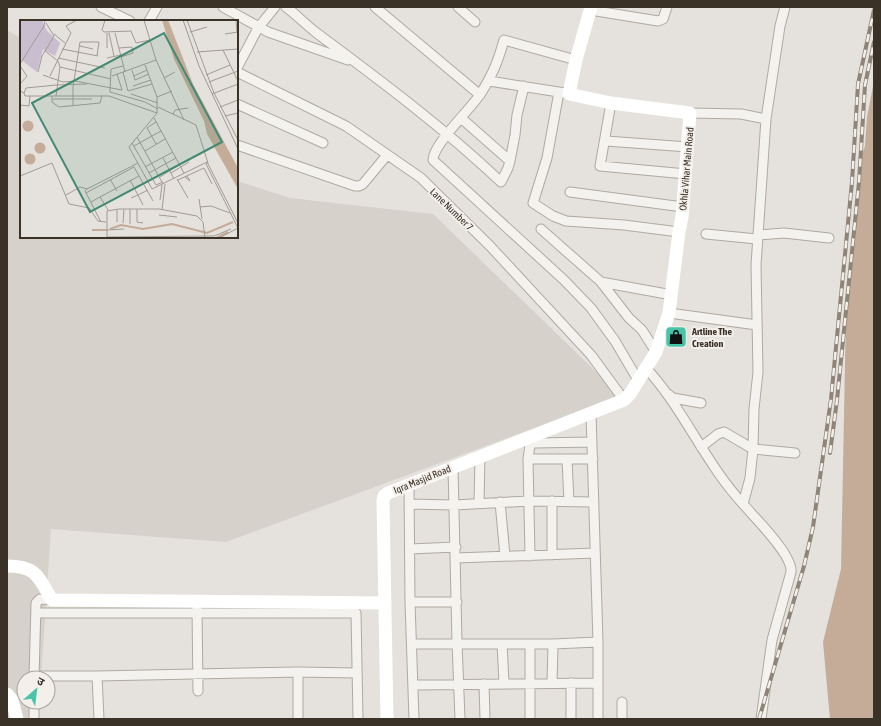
<svg xmlns="http://www.w3.org/2000/svg" width="881" height="726" font-family="'Asap Condensed','Noto Sans Devanagari',sans-serif">
<style>
.built{fill:#d7d1cb}
.water{fill:#c4ac99}
.lines{fill:none;stroke-linecap:round;stroke-linejoin:round}
.street-casing{stroke:#afa9a2;stroke-width:11}
.street{stroke:#f4f2ef;stroke-width:9}
.secondary{stroke:#fff;stroke-width:13}
.rail-casing{stroke:#8e8477;stroke-width:4}
.rail{stroke:#f3efeb;stroke-width:2.5;stroke-dasharray:8;stroke-linecap:butt}
.labels{text-anchor:middle;stroke-width:4;stroke-linejoin:round;paint-order:stroke}
.street-label{font-size:10px;fill:#3b3227;stroke:#f3efeb}
.poi-label{font-size:10px;font-weight:bold;fill:#3b3227;stroke:#f3efeb;text-anchor:start}
.inset-river{fill:none;stroke:#c4ac99;stroke-width:2}
.inset-road{fill:none;stroke:#a19b94;stroke-width:1}
.view{fill:#438a75;fill-opacity:0.15;stroke:#438a75;stroke-width:2}
.inset-edge{fill:none;stroke:#3b3227;stroke-width:2}
</style>
<rect width="100%" height="100%" fill="#e5e1dc"/>
<path class="built" d="M7,30l14,8v199h216v-56l53,17 143,16 188,182 -395,146 -175,-13 -10,149h-17v24h15l-1,17h-31z"/>
<path class="water" d="M874,81v638h-44l-7,-77 18,-73 5,-255 9,-78 1,-36 5,-26 -2,-12 6,-16 2,-29z"/>
<g class="lines">
<g class="street-casing">
<path id="street" d="M101,7l29,14
M223,7l45,25 80,28
M286,7c11,8 21,19 32,27 63,47 126,94 183,148l7,-14 2,-7 5,-26 2,-20 7,-29
M375,7l105,88
M458,7l17,15
M590,10l68,11 5,-2 4,-12
M149,21l8,-14
M576,60l-72,-20c-6,21 -11,34 -23,53 -9,15 -48,51 -48,67l131,120 27,28 24,33 23,39
M237,68l21,-40 17,-21
M237,72l109,54 75,52 69,68 101,109 33,45
M489,81l76,12
M559,92l-12,66 -14,45 20,13 13,5 58,4 55,7
M611,103l-11,63 86,8
M237,104l86,39
M690,113l51,1 25,5
M461,118l49,43
M606,141l82,6
M237,145l118,41h4l4,-2 24,-29
M570,192l113,15
M541,229l60,53 28,36 13,12 14,22
M706,234l51,5
M758,235l26,-2 45,5
M601,282l71,13
M669,313l88,12
M646,368c38,41 59,95 97,136 11,13 50,51 48,68l-19,68 -11,79
M668,394l5,4 28,5
M591,413l7,229v77
M701,447l17,-13 6,-2 29,17 42,4
M528,459h65
M567,459l2,43
M453,467l4,176 3,76
M409,484l1,118 4,117
M500,502l5,54
M479,503l1,-47
M409,504l45,1 75,-4 65,1
M743,504l7,-26 3,-29 1,-40 4,-37 -2,-107 10,-146 14,-93 5,-19
M410,549l46,-2
M552,555v-54
M530,556l-2,-97 2,-14 4,-2 58,-1
M456,558l139,-5
M410,602h47
M197,608l1,83
M36,613h320l2,106
M412,644h141l45,-2
M502,644l2,39
M34,676h63l2,43
M97,676l201,-4 59,1
M34,678l2,-75 4,-4 12,1
M552,683l1,-39
M571,683v36
M484,684l1,35
M413,685l185,-2
M622,702v17
M34,719v-17
M298,719v-47
M530,719v-75"/>
</g>
<use href="#street" class="street"/>
<path class="secondary" d="M7,566c30,0 31,11 45,34l333,3
M7,694l5,6 5,19
M387,719l-4,-218 1,-5 4,-3 236,-93 6,-6 26,-42 13,-39 10,-81 3,-15 8,-104 -79,-10 -42,-9 7,-34 15,-53"/>
<g class="rail-casing">
<path id="rail" d="M830,453l7,-53 22,-218 6,-97 9,-43
M759,719l45,-153 9,-39 18,-128 21,-217 6,-98 16,-74"/>
</g>
<use href="#rail" class="rail"/>
</g>
<defs>
<g id="shop-square" transform="scale(1.15)"><rect x="-9" y="-9" width="18" height="18" rx="4" fill="#48c4a9" stroke="#f3efeb"/><path d="M-5-2.5h2.3a2.7 3.5 0 0 1 5.4 0H5L5.5 6h-11ZM-1.5-2.5h3a1.5 2.3 0 0 0-3 0Z" fill="#111"/></g>
</defs>
<g fill-rule="evenodd">
<use href="#shop-square" x="676" y="337"/>
</g>
<g class="labels">
<g class="street-label">
<text transform="translate(686 169) rotate(-85)" y="4">Okhla Vihar Main Road</text>
<text transform="translate(452 209) rotate(44)" y="4">Lane Number 7</text>
<text transform="translate(422 479) rotate(-22)" y="4">Iqra Masjid Road</text>
</g>
<g class="poi-label">
<text x="692" y="335">Artline The<tspan x="692" dy="12">Creation</tspan></text>
</g>
</g>
<g transform="translate(20 20)">
<rect width="218" height="218" fill="#e5e1dc"/>
<path d="M0,0h22l5,11 13,12 -5,13 -12,-7 -6,23 -17,-13z" fill="#c9becf"/>
<path d="M142,0h6l25,64 45,84v21l-31,-55 -3,-13 -30,-62zM2.5 106a5.5 5.5 0 1 1 11 0a5.5 5.5 0 1 1-11 0ZM14.5 128a5.5 5.5 0 1 1 11 0a5.5 5.5 0 1 1-11 0ZM4.5 139a5.5 5.5 0 1 1 11 0a5.5 5.5 0 1 1-11 0Z" fill="#c4ac99"/>
<path class="inset-river" d="M90,209l11,-4 22,4 29,-5 35,9 26,-11M72,210h15M196,218l12,-6"/>
<path class="inset-road" d="M85,0l-3,10 2,2 27,-1 5,12 14,-3M124,0l12,40 28,60M163,0l16,46 39,83M167,0l27,73 24,47M216,0l1,12M170,12l17,-5M87,13v15M89,13l5,23M95,13l10,39M34,14l11,9M205,14l13,-2M60,26l13,3M99,28l13,-1 1,6 -12,4M42,29l36,7M203,30l15,31M25,31l13,10 2,6 51,12M177,32l41,-3M38,38l47,10M87,38l14,-3M0,44l24,-38 1,-6M125,45l12,32v16M0,46l7,10 -7,8M103,46l-12,3 -1,23 35,10 13,7M112,50l3,10 14,-6M18,52l4,-16 12,-20 -8,-13M103,52l5,19 24,-7M23,55l20,7 12,-1 47,9 -5,-16M186,55l24,-10M30,56l21,-43 -5,-7 11,-6M92,56l44,-16M114,56l13,-6M144,58l11,-6M189,62l29,-11M113,66l18,-6M0,71l4,2 2,-5 30,-3 31,-1M4,73l1,3h84l48,17M111,74l27,9M192,74l26,-10M32,76v6l7,5 41,-4 2,-8M36,76l4,-29M137,77l15,-6M33,79h39M0,85l9,1 1,-10M53,86v-19l7,-45h19l-2,14M138,87l38,18 12,38 -2,1M200,87l18,-7M137,93l-28,34 23,42 55,-27 31,61M153,94l2,-4 13,-2M205,96l13,-3M134,98l30,55M117,117l26,47M112,123l24,42 7,-3M136,124l-9,-16 9,-6M114,126l27,-15M125,131l20,-12M143,138l11,21M186,144l32,64M125,147l28,-15M129,153l27,-15M151,153l18,-11M0,156l32,-13 17,41 20,4 9,13 8,1M140,157l20,-13M165,157l5,4 -3,-5M90,159l7,12M157,159l11,19M110,160l8,15 10,-5M158,160l26,-12 8,16M67,169l51,-26M67,169l-2,2 16,31M66,173l48,-26 19,34M46,175l14,-8 7,2M80,177l39,-21M111,178l7,-3 5,10M179,179l3,20M140,180l2,-15M71,182l9,-5 8,13M180,187l11,-1 19,7M110,189v15M117,189v13l6,1M142,190l3,-26M139,195l18,2M97,202v-13M103,203l1,-14M87,210l17,-1M87,217l107,-1 17,-7M87,218v-27l12,-2h40l38,7 6,6 2,16M199,218l19,-10"/>
<path class="view" d="M144,13l58,109 -132,70 -58,-109z"/>
<rect width="218" height="218" class="inset-edge"/>
</g>
<rect width="881" height="726" fill="none" stroke="#3b3227" stroke-width="16"/>
<g transform="translate(36 690) rotate(28)"><circle r="19" fill="#f3efeb" stroke="#a9a39d"/>
<path d="M0-3L7 15L0 10L-7 15Z" fill="#48c4a9"/>
<text y="-6" font-size="11" font-weight="bold" text-anchor="middle" fill="#3b3227">उ</text>
</g>
</svg>
